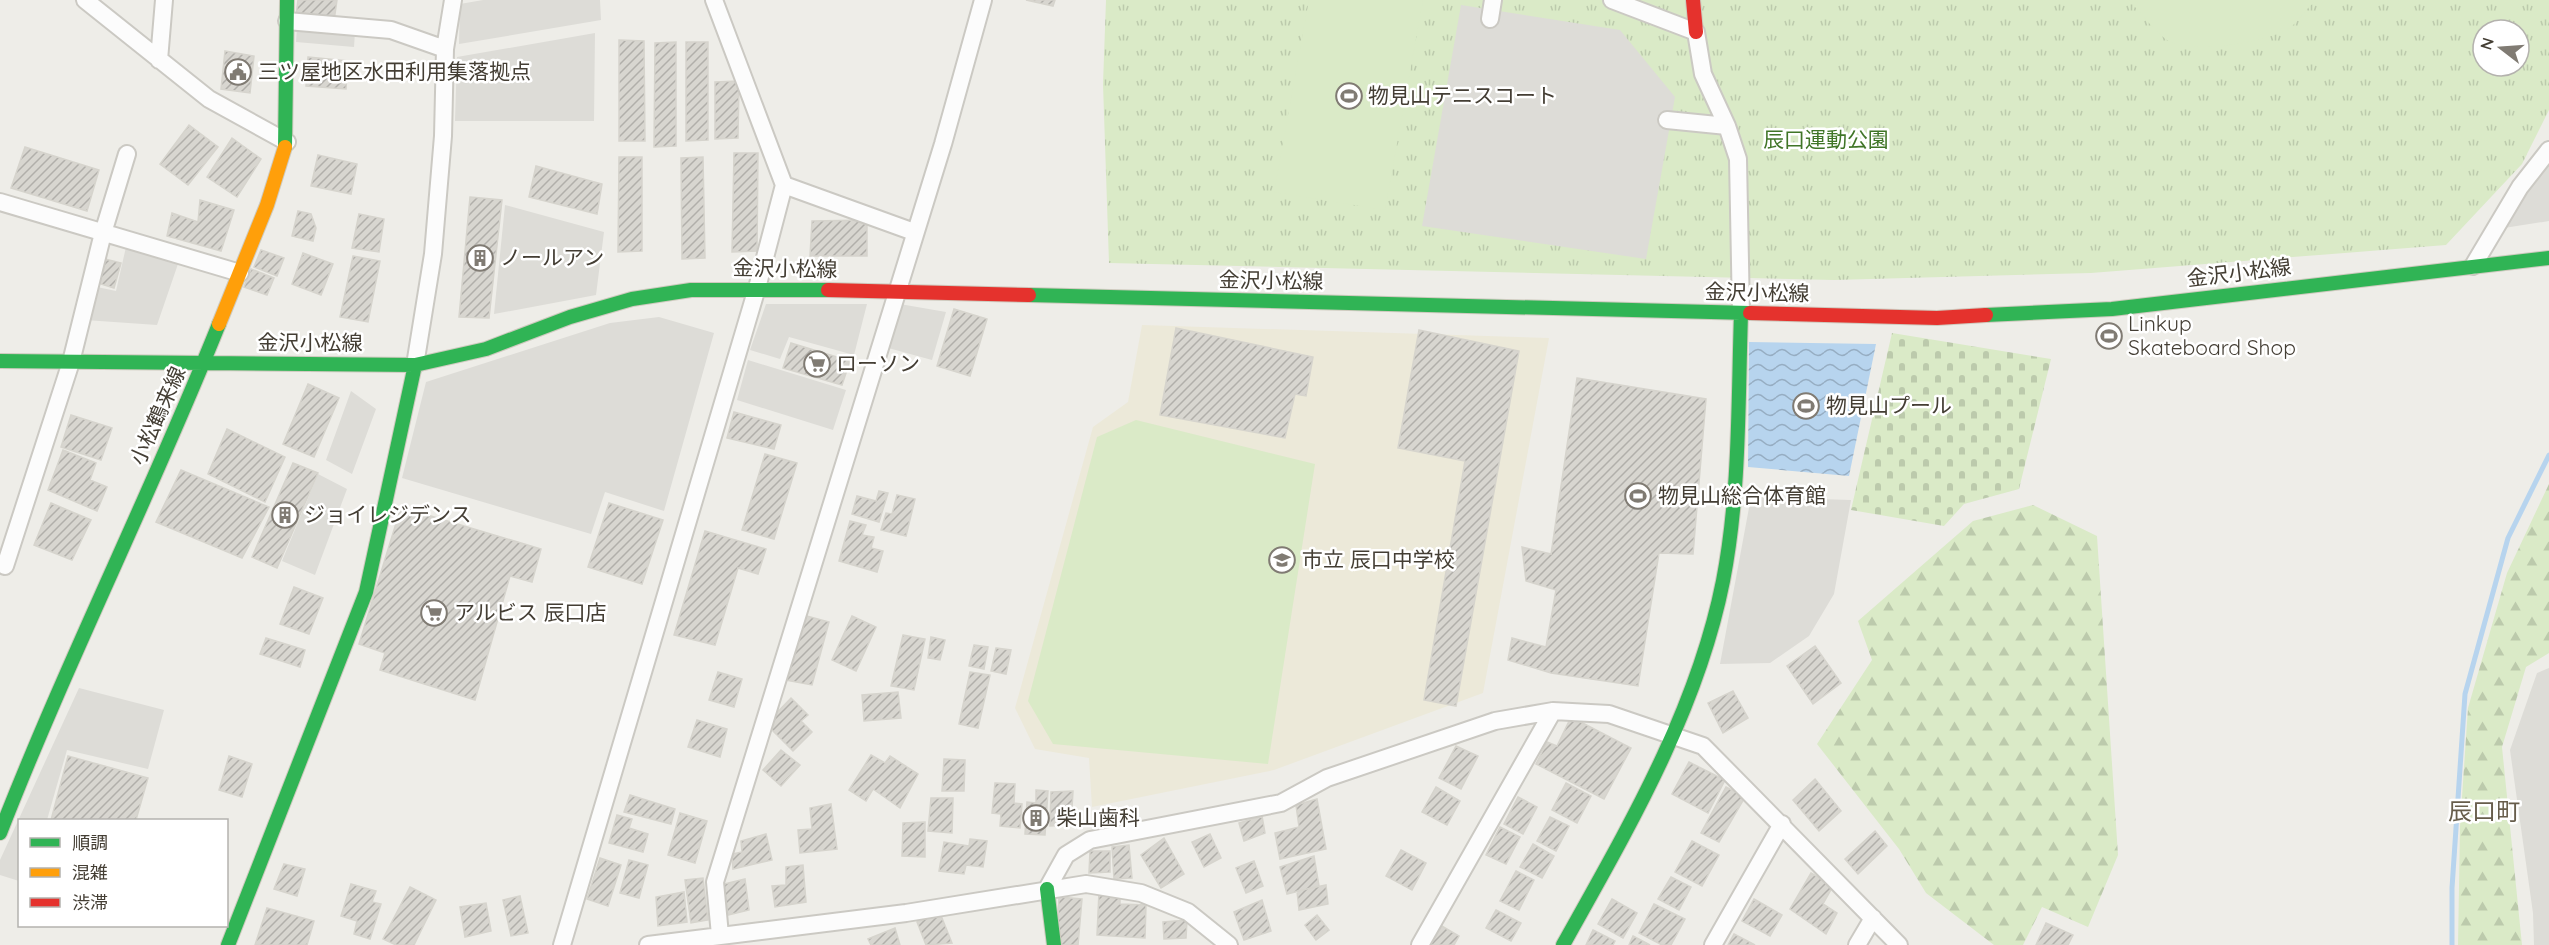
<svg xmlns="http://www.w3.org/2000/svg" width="2549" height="945" font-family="Quicksand,'Noto Sans JP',sans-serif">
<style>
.education{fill:#ece9d9}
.forest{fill:url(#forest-firs)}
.cemetery{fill:url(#cemetery-stones)}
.park{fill:url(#park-tufts);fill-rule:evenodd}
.pitch{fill:#daeac7}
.parking{fill:#dddcd7}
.water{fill:url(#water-waves)}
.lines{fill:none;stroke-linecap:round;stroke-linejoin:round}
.stream{stroke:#b7d4ee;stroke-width:5}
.building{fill:url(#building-hatch);stroke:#d6d4cd;stroke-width:1.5}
.street-casing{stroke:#cbc9c3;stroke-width:20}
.fast-casing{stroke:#cecabe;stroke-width:16}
.slow-casing{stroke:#cecabe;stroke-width:16}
.jam-casing{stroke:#cecabe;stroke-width:16}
.street{stroke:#fcfcfc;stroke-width:16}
.fast{stroke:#30b455;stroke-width:14}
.slow{stroke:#ff9f0a;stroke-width:14}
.jam{stroke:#e5322d;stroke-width:14}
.labels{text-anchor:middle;stroke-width:5;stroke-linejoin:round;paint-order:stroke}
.poi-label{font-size:21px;fill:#443e34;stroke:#fff;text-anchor:start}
.park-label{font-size:21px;fill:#407527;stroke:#fff}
.street-label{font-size:21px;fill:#443e34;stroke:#fff}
.quarter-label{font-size:24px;fill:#675d4b;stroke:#fff}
</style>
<defs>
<pattern id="forest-firs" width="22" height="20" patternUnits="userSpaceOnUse" patternTransform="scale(1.5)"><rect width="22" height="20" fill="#daeac7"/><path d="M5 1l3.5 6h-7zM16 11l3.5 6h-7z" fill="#bccaac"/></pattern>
<pattern id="cemetery-stones" width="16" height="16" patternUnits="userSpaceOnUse" patternTransform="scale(1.5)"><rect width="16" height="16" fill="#daeac7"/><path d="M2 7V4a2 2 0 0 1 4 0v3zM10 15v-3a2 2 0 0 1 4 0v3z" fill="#bccaac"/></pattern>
<pattern id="park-tufts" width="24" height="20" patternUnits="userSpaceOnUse" patternTransform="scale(1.5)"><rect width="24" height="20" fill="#daeac7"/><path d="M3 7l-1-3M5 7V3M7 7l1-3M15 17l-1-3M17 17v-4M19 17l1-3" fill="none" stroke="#bccaac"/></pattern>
<pattern id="water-waves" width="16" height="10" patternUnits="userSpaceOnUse" patternTransform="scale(1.5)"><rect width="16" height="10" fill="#b7d4ee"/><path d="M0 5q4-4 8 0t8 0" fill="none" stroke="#96adc2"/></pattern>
<pattern id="building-hatch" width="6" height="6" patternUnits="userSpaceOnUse" patternTransform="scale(1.5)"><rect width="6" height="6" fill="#d8d6d0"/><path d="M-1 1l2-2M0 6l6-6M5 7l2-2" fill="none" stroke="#b1afaa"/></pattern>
</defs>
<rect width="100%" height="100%" fill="#eeede8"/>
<path class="education" d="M1142,325l407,13 -66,355 -209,77 -182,37 -3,-49 -54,-9 -20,-41 78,-281 35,-25z"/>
<path class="forest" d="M2549,484v169l-23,14 -24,80 20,198h-64l2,-118 8,-119 39,-135z
M2033,505l64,31 21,319 -30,72 -46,-20 -19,38h-29l-68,-52 -27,-44 -82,-105 55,-84 -14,-39 115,-100z"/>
<path class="cemetery" d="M1892,333l159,26 -32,130 -55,15 -20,22 -93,-16z"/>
<path class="park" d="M1106,0h1443v110l-27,54 -76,81 -355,28 -257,7 -725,-17 -6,-179zM2483,30h36v36h-36z"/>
<path class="pitch" d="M1309,0h114l-38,210 -111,-18z
M2129,0h188c-12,8 -20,26 -33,31 -25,12 -87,22 -113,11 -11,-4 -33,-32 -42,-42z
M1136,420l179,44 -47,300 -215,-20 -25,-43 69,-264z"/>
<path class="parking" d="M483,0h117l1,20 -142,24 1,-40z
M1461,5l159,25 55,67 -29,162 -224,-33z
M297,28l58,4 -1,15 -58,-5z
M595,33l-1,88h-139l2,-64z
M2549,162v59l-45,7 -4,-6z
M505,205l99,27 -8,63 -102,19z
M126,247l52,17 -21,61 -72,-5 12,-33 19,4z
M894,303l52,9 -14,48 -51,-14z
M766,304h101l-13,51 -65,-18 -9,22 -30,-9z
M659,317l55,16 -50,178 -59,-19 -14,42 -189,-56 24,-96 184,-59z
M748,360l98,30 -13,40 -96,-30z
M351,391l25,18 -24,65 -26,-14z
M318,474l29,15 -32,86 -33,-14z
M1751,497l100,3 -17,94 -25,42 -39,27 -50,1z
M2549,668v277h-15l-1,-32 -23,-163 27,-77z
M79,688l85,22 -16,59 -81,-19 -20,70h-27l-1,61 -19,-6v-15z"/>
<path class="water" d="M1749,342l127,2 -27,132 -101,-9z"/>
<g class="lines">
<path class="stream" d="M2452,945v-57l13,-194 43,-156 41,-83"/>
</g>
<path class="building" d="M298,0h39l-3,21 -38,-5z
M1026,0h29l-2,6z
M619,40l25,1 1,100h-26z
M676,42v104l-22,1 1,-104z
M686,42h22v98l-22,1z
M225,51l29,5 -4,37 -29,-4z
M308,57l40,4 -2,28 -40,-3z
M739,81l-1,57 -23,1v-57z
M189,125l29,22 -30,38 -28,-21z
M232,138l29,21 -24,38 -30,-20z
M25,147l74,23 -12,41 -76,-23z
M734,153h24l-1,98 -25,1z
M318,155l39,9 -6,30 -40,-8z
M619,157h23v94l-24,1z
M703,157l2,101 -23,1 -1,-101z
M536,166l66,18 -5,30 -68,-17z
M470,197l32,3 -13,118 -30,-1z
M200,200l34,10 -13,41 -54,-15 5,-23 26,9z
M298,211l13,3 5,14 -3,13 -21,-5z
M359,214l25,5 -5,33 -27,-4z
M867,220v36h-57l2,-35z
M261,250l23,8 -7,18 -23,-9z
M303,253l30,11 -12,31 -29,-11z
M353,256l27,5 -12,61 -28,-5z
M105,259l16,4 -7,25 -16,-5z
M251,269l23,9 -7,17 -23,-8z
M954,309l33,10 -17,57 -33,-10z
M1176,328l137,29 -7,39 -11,-2 -10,44 -125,-23z
M1419,330l100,21 -63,355 -32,-6 41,-239 -67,-13z
M791,343l59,18 -8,24 -59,-17z
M1577,378l129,21 -13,155 -34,-1 -21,133 -87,-13 -43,-13 4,-22 34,9 10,-57 -30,-9 -4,-34 29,7z
M308,384l31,14 -25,59 -31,-13z
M734,412l47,13 -7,24 -47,-11z
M71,415l41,13 -11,32 -40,-13z
M227,429l58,28 -20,45 -57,-28z
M63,450l33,13 -6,17 17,7 -10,24 -49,-21z
M765,454l32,9 -23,76 -32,-9z
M293,463l25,10 -41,95 -25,-11z
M181,470l88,37 -27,51 -86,-36z
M879,491l9,2 -9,29 -27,-8 5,-18 19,5z
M897,495l18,4 -9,37 -25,-6 5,-17 6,1z
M51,503l40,17 -19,40 -38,-15z
M609,503l54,17 -21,64 -54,-17z
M401,507l140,42 -9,33 -22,-6 -35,124 -95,-30 5,-17 -26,-9z
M850,521l16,4 -4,10 12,2 -3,11 12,3 -6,21 -38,-11z
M705,531l61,18 -8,25 -20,-6 -23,77 -41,-10z
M294,587l29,11 -14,36 -29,-10z
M803,615l26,7 -17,63 -27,-5z
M852,616l24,11 -20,44 -24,-11z
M903,635l22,4 -11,51 -23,-4z
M931,637l14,3 -5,20 -12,-2z
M266,638l39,12 -5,17 -40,-13z
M974,645l14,2 -4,22 -15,-3z
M1815,646l26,37 -28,21 -26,-38z
M996,648l15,2 -5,24 -15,-3z
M718,672l24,7 -8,28 -25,-7z
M970,672l20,3 -12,53 -19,-4z
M1733,691l15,27 -25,15 -15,-30z
M898,692l3,26 -37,3 -2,-26z
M791,698l17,17 -7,6 11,11 -19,19 -27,-27z
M1571,717l60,31 -27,51 -68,-35 11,-22 10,4z
M697,720l30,9 -7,28 -32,-10z
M1456,746l22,10 -17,33 -22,-11z
M781,750l19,15 -19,21 -18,-16z
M871,755l14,8 5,-7 28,18 -18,34 -27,-19 -7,12 -17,-11z
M68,756l80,22 -12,42h-85z
M229,756l23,8 -10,33 -23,-7z
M944,759l21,1 -1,31h-22z
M1689,762l36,18 -17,33 -36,-19z
M1815,779l26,32 -22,20 -26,-31z
M995,783l20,1 -1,19 8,1 -2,24 -20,-2 1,-12 -9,-1z
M1566,783l25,13 -14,27 -25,-13z
M1436,787l24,14 -13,24 -25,-13z
M1726,787l19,10 -26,45 -18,-9z
M1036,790l12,1 -3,44 -20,-1 2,-32 9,1z
M1073,791l-2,34 -21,1 1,-34z
M630,795l45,14 -4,15 -47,-12z
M1518,797l19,10 -14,27 -19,-10z
M931,798h22l-1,35 -24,-2z
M1317,799l9,50 -46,10 -5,-26 24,-6 -3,-22z
M831,804l6,45 -37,4 -2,-23 14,-1 -2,-21z
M680,813l27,8 -12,42 -27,-8z
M617,815l15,4 -3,9 19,6 -5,18 -34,-9z
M1262,816l3,17 -21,8 -5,-18z
M1550,817l19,9 -13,25 -19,-10z
M925,822v35l-23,-1 1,-33z
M1500,827l20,10 -14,27 -20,-9z
M1875,831l12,15 -29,28 -13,-15z
M766,834l6,26 -39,9 -1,-15 10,-2 -1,-11z
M1210,834l11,24 -17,9 -12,-25z
M1164,838l20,36 -23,14 -20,-33z
M970,839l17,2 -4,26 -17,-2 -2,9 -25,-3 5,-29 25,4z
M1692,841l27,14 -17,31 -27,-14z
M1533,844l21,12 -12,22 -22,-11z
M1129,845l3,33 -18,1 -2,-32z
M1401,850l25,13 -14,27 -26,-14z
M1090,851h20v21l-21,1z
M1314,856l5,30 -32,8 -7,-27z
M600,858l21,7 -13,41 -21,-7z
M629,860l19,5 -9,33 -19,-5z
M1254,861l9,25 -17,7 -10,-25z
M284,864l21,5 -8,27 -23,-7z
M803,865l3,37 -31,5 -3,-21 14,-1v-18z
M1516,871l18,9 -15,30 -19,-9z
M1811,873l22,13 -10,18 14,9 -11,21 -36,-25z
M1671,877l20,10 -12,23 -21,-11z
M703,878l5,42 -17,3 -6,-43z
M745,879l4,31 -21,5 -4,-31z
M351,884l25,7 -4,11 9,2 -11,35 -16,-5 3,-13 -16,-5z
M1326,885l2,19 -29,6 -2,-19z
M410,887l26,13 -22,45h-18l-13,-6z
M684,892l3,30 -29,4 -2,-29z
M1099,892l21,2v10l26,1 -1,33 -48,-3z
M520,896l8,37 -17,3 -8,-36z
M1059,897l23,2 -4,46h-21z
M1612,899l25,14 -14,25 -25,-14z
M1754,899l28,16 -12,21 -28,-15z
M1262,900l9,31 -27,9 -10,-28z
M486,903l5,28 -26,6 -5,-30z
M1654,904l31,15 -14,26h-9l-23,-12z
M267,908l47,13 -7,24h-52z
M1496,910l25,13 -10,18 -25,-13z
M940,913l12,30 -26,2 -9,-23z
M1317,915l12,15 -13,10 -11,-15z
M1187,920l-1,18 -22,1 -1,-17z
M2046,923l27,12 -5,10h-32z
M1440,925l19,11 -5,9h-25z
M895,928l5,17h-29l-3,-6z
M1593,930l22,11 -2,4h-27z
M1734,934l21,11h-27z
M1633,936l17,9h-21z"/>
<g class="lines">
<g class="street-casing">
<path id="street" d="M85,0l124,99 78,43
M1612,0l84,32 7,42 24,52 11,33 3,155
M1490,19l3,-19
M287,21l104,9 54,19
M159,60l5,-60
M1667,120l60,6
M784,185l130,47
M0,202l240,71
M2473,266l47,-79 29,-37
M415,365l18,-111 10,-118 2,-87 8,-49
M5,566l66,-204 32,-129 24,-79
M1047,889l19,-34 24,-15 191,-37 46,-25 168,-57 58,-10 56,3 94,32 196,199
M720,935l-5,-53 228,-738 40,-144
M562,945l195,-657 27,-103 -70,-185
M648,945l258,-32 180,-29 55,9 47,19 41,33
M1420,945l133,-234
M1713,945l69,-121
M1857,945l16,-27"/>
</g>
<g class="fast-casing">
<path id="fast" d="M285,147l2,-147
M1029,295l721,18
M1986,315l126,-6 437,-51
M0,361l415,4 71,-16 84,-32 62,-18 59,-9h137
M0,833c67,-172 150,-337 219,-509
M1047,889l7,56
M228,945l138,-353 49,-227
M1563,945c64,-115 134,-233 160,-364 17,-87 15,-179 18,-267"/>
</g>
<g class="slow-casing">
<path id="slow" d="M219,324l48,-119 18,-58"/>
</g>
<g class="jam-casing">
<path id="jam" d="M1693,0l3,32
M828,290l201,5
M1750,313l187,5 49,-3"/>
</g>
<use href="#street" class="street"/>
<use href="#fast" class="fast"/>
<use href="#slow" class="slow"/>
<use href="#jam" class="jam"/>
</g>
<defs>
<g id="civic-ring" transform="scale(1.35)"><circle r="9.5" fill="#fff" stroke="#807b73" stroke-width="1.5"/><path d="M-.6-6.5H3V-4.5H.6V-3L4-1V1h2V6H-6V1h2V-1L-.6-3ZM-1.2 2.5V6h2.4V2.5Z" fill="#807b73"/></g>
<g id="stadium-ring" transform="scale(1.35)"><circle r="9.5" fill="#fff" stroke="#807b73" stroke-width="1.5"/><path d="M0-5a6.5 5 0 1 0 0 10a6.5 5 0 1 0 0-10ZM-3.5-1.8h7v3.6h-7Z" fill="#807b73"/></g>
<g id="building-ring" transform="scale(1.35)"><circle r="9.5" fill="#fff" stroke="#807b73" stroke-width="1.5"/><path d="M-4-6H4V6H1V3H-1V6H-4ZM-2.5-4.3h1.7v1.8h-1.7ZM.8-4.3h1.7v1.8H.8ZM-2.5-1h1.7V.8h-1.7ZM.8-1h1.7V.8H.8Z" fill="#807b73"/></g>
<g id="supermarket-ring" transform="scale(1.35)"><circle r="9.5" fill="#fff" stroke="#807b73" stroke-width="1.5"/><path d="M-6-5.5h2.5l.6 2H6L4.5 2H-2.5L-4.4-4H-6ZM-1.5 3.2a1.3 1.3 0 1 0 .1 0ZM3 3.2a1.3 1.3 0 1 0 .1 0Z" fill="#807b73"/></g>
<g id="school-ring" transform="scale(1.35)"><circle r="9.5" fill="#fff" stroke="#807b73" stroke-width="1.5"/><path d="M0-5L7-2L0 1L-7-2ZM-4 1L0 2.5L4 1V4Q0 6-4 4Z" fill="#807b73"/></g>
</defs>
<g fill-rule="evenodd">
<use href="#civic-ring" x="238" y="72"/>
<use href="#stadium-ring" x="1349" y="96"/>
<use href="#building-ring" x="480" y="258"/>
<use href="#stadium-ring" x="2109" y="336"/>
<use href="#supermarket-ring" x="817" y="364"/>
<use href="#stadium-ring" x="1806" y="406"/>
<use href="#stadium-ring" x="1638" y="496"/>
<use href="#building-ring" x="285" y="515"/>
<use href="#school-ring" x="1282" y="560"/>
<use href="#supermarket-ring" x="434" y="613"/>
<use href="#building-ring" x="1036" y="818"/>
</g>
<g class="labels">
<g class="poi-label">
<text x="258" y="79">三ツ屋地区水田利用集落拠点</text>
<text x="1368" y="103">物見山テニスコート</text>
<text x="500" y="265">ノールアン</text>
<text x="2128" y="331">Linkup<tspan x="2128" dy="24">Skateboard Shop</tspan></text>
<text x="836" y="371">ローソン</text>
<text x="1826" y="413">物見山プール</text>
<text x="1658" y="503">物見山総合体育館</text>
<text x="304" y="522">ジョイレジデンス</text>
<text x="1302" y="567">市立 辰口中学校</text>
<text x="454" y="620">アルビス 辰口店</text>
<text x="1056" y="825">柴山歯科</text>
</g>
<g class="park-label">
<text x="1826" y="147">辰口運動公園</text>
</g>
<g class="street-label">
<text transform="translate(785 269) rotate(1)" y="7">金沢小松線</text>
<text transform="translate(2239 273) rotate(-7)" y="7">金沢小松線</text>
<text transform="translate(1271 281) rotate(1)" y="7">金沢小松線</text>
<text transform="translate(1757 293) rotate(1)" y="7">金沢小松線</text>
<text x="310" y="350">金沢小松線</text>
<text transform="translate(158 416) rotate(-66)" y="7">小松鶴来線</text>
</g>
<g class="quarter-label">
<text x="2484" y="820">辰口町</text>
</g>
</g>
<rect x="18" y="819" width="210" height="108" fill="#ffffff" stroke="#b4b2ae" stroke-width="1.5"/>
<rect x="30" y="838" width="30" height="9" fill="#30b455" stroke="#b4b2ae" stroke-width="1.5"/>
<text x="72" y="849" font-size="18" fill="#443e34">順調</text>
<rect x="30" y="868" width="30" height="9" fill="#ff9f0a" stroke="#b4b2ae" stroke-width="1.5"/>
<text x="72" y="879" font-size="18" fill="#443e34">混雑</text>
<rect x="30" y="898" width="30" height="9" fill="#e5322d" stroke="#b4b2ae" stroke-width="1.5"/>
<text x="72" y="909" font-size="18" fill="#443e34">渋滞</text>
<g transform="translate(2501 48) rotate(287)"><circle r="28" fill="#ffffff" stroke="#b4b2ae" stroke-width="1.5"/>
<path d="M0-4.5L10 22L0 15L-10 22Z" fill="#807b73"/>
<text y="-9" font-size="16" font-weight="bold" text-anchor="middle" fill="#443e34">N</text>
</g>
</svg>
